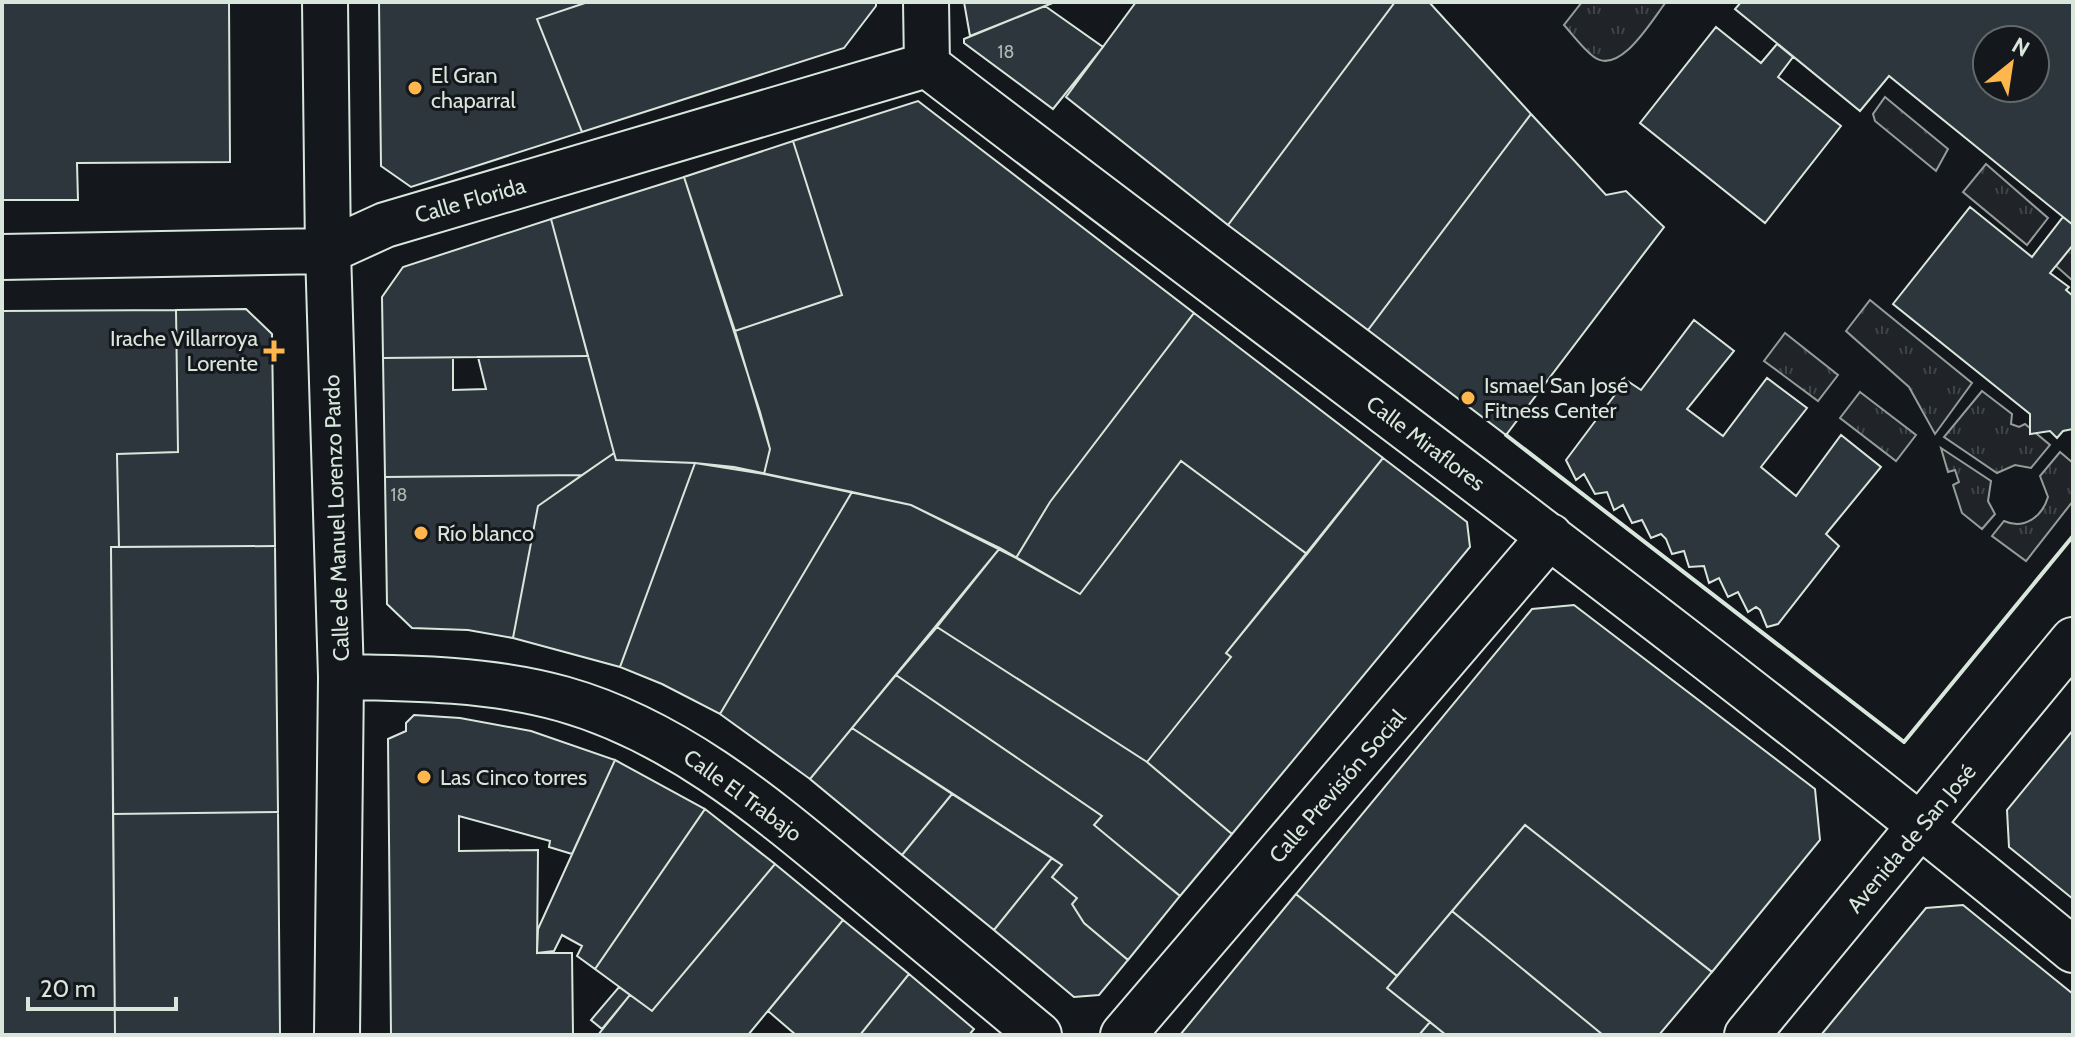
<svg xmlns="http://www.w3.org/2000/svg" width="2075" height="1037" font-family="Cabin,sans-serif">
<style>
.grass{fill:url(#grass-tufts);stroke:#939e99;stroke-width:2}
.building{fill:#2c363c;stroke:#d8e6dc;stroke-width:2;fill-rule:evenodd}
.lines{fill:none;stroke-linecap:round;stroke-linejoin:round}
.minor-casing{stroke:#d8e6dc;stroke-width:48}
.secondary-casing{stroke:#d8e6dc;stroke-width:48}
.minor{stroke:#14181c;stroke-width:44}
.secondary{stroke:#14181c;stroke-width:44}
.wall{stroke:#d8e6dc;stroke-width:4}
.poi-dot{fill:#ffb74d;stroke:#14181c;stroke-width:3}
.labels{text-anchor:middle;stroke-width:6;stroke-linejoin:round;paint-order:stroke}
.number-label{font-size:18px;fill:#adbab4}
.poi-label{font-size:22px;fill:#d8e6dc;stroke:#14181c;text-anchor:start}
.street-label{font-size:22px;fill:#d8e6dc;stroke:#14181c}
</style>
<defs>
<pattern id="grass-tufts" width="24" height="20" patternUnits="userSpaceOnUse" patternTransform="scale(2)"><rect width="24" height="20" fill="#202428"/><path d="M3 7l-1-3M5 7V3M7 7l1-3M15 17l-1-3M17 17v-4M19 17l1-3" fill="none" stroke="#404447"/></pattern>
</defs>
<rect width="100%" height="100%" fill="#14181c"/>
<path class="grass" d="M1582,2h84c-14,18 -46,74 -72,55 -11,-8 -21,-22 -30,-32z
M1885,97l63,52 -12,22 -61,-50 -2,-7z
M1986,164l62,54 -21,27 -64,-53z
M2071,247l2,1v33l-17,-15z
M1870,300l102,83 -37,51 -26,-47 -63,-56z
M1785,333l53,42 -20,26 -54,-40z
M1982,391l30,23 -1,10 8,3 6,-3 25,21 -19,23 -16,-3 -18,8 -53,-36z
M1860,392l56,43 -20,26 -56,-43z
M1941,448l50,33 -3,20 7,13 -13,15 -20,-16 -9,-28 6,-3 -4,-12 -7,2z
M2060,452l13,11v38l-47,60 -34,-25 12,-15c20,9 38,-4 44,-24l-8,-21z"/>
<path class="building" d="M2,2h227l1,160 -153,1 1,37h-76z
M379,2h209l-51,17 45,113 -171,55 -30,-21z
M588,2h288v4l-32,42 -262,84 -45,-113z
M964,2h91l-85,34z
M1136,2h259l-167,223 -162,-128z
M1395,2h34l102,112 -163,216 -140,-105z
M1741,2h332v223l-184,-149 -29,35 -125,-102zM1987,40h48v48h-48z
M1045,6l58,41 -50,62 -89,-66v-4z
M1716,27l45,36 16,-19 16,13 -15,20 63,49 -76,97 -125,-100z
M918,101l276,212 -144,189 -34,56 -105,-53 -147,-31 6,-25 -35,-118 107,-36 -49,-154z
M1531,114l75,81 20,-4 38,36 -158,208 -138,-105z
M793,141l49,154 -107,36 -51,-154z
M684,177l76,235 10,37 -6,25 -69,-11 -79,-3 -2,-7 -63,-234z
M1970,207l62,50 31,-40 10,8v20l-23,28 19,14 -3,3 7,6v133l-10,2 -6,7 -7,-7 -20,3v-20l-137,-110z
M551,219l37,137 -205,2 -1,-61 21,-30z
M246,309l26,25 3,212 -156,1 -2,-93 61,-2 -2,-142z
M176,310l2,142 -61,2 2,93h-8l4,488h-113v-724z
M1194,313l189,145 -76,96 -126,-93 -101,133 -64,-36 34,-56z
M1694,320l40,31 -47,58 36,27 44,-58 40,30 -46,59 35,29 45,-61 40,32 -55,67 13,12 -61,78 -11,3 -7,-17 -4,-3 -8,5 -10,-20 -10,5 -9,-19 -10,5 -5,-17 -15,1 -5,-16 -12,3 -6,-15 -5,-5 -10,4 -9,-18 -10,3 -9,-18 -9,5 -7,-18 -12,2 -11,-20 -8,6 -10,-20 60,-80 15,10z
M588,356l26,97 -32,22 -197,2 -2,-119h70v32l33,-1 -8,-32z
M614,453l2,7 79,3 -75,204 -107,-29 25,-132z
M1383,458l84,64 3,25 -238,287 -85,-72 84,-105 -5,-4z
M1181,461l126,93 -81,99 5,4 -84,105 -210,-135 63,-79 80,46z
M695,463l39,4 118,25 -132,222 -58,-30 -42,-17z
M582,475l-44,31 -25,132 -45,-8 -56,-2 -25,-24 -2,-127z
M852,492l59,13 89,43 -190,231 -90,-65z
M275,546l3,266 -165,2 -2,-267z
M1574,605l241,184 5,51 -108,132 -187,-147 -128,151 -101,-82 236,-285z
M937,627l210,135 85,72 -52,62 -86,-71 8,-9 -206,-141z
M896,675l206,141 -8,9 86,71 -52,64 -44,-37 -12,-19 5,-6 -25,-21 10,-12 -210,-137z
M414,715l46,3 71,13 84,29 -43,94 -23,-7 1,-6 -91,-25v35l79,-1 -1,103h35l1,82h-182l-3,-296 18,-8v-8z
M852,728l100,66 -50,61 -92,-76z
M2073,730v169l-64,-52 -2,-37z
M615,760l90,49 -110,160 -18,-13 5,-10 -20,-11 -8,16 -17,2 1,-24z
M952,794l100,64 -58,72 -92,-75z
M705,809l70,55 -123,147 -57,-42z
M278,812l2,223h-165l-2,-221z
M1525,825l187,147 -53,63h-56l-151,-124z
M1052,858l10,7 -10,12 25,21 -5,6 12,19 44,37 -29,35 -25,2 -80,-67z
M775,864l68,56 -95,115h-150l32,-40 22,16z
M1296,894l101,82 -10,12 43,34 -11,13h-239z
M1963,905l110,89v41h-252l105,-127z
M1452,911l151,124h-157l-59,-47z
M843,920l66,54 -49,61h-64l-28,-24z
M909,974l65,55 -5,6h-109z
M619,987l11,8 -28,34 -11,-9z
M1430,1022l16,13h-27z"/>
<g class="lines">
<g class="minor-casing">
<path id="minor" d="M325,2l3,249 13,426 -4,358
M926,2l1,63
M927,65c383,294 774,577 1146,885
M2,257l326,-6 57,-26 542,-160
M341,677c73,1 151,2 222,22 113,32 202,108 290,181 62,52 124,103 186,155
M1123,1035l427,-499"/>
</g>
<g class="secondary-casing">
<path id="secondary" d="M1747,1035l326,-395"/>
</g>
<use href="#minor" class="minor"/>
<use href="#secondary" class="secondary"/>
<path class="wall" d="M1506,435l398,307 169,-206"/>
</g>
<g class="poi-dot">
<circle cx="415" cy="88" r="8"/>
<path d="M270 339h8v8h8v8h-8v8h-8v-8h-8v-8h8z"/>
<circle cx="1468" cy="398" r="8"/>
<circle cx="421" cy="533" r="8"/>
<circle cx="424" cy="777" r="8"/>
</g>
<g class="labels">
<g class="number-label">
<text x="1006" y="58">18</text>
<text x="399" y="501">18</text>
</g>
<g class="poi-label">
<text x="431" y="83">El Gran<tspan x="431" dy="25">chaparral</tspan></text>
<text x="258" y="346" text-anchor="end">Irache Villarroya<tspan x="258" dy="25">Lorente</tspan></text>
<text x="1484" y="393">Ismael San José<tspan x="1484" dy="25">Fitness Center</tspan></text>
<text x="437" y="541">Río blanco</text>
<text x="440" y="785">Las Cinco torres</text>
</g>
<g class="street-label">
<text transform="translate(470 200) rotate(-16)" y="8">Calle Florida</text>
<text transform="translate(1426 443) rotate(37)" y="8">Calle Miraflores</text>
<text transform="translate(336 518) rotate(-92)" y="8">Calle de Manuel Lorenzo Pardo</text>
<text transform="translate(1337 786) rotate(-49)" y="8">Calle Previsión Social</text>
<text transform="translate(743 795) rotate(36)" y="8">Calle El Trabajo</text>
<text transform="translate(1911 838) rotate(-50)" y="8">Avenida de San José</text>
</g>
</g>
<rect width="2075" height="1037" fill="none" stroke="#d8e6dc" stroke-width="8"/>
<g transform="translate(2011 64) rotate(30)"><circle r="38" fill="#14181c" stroke="#626a69" stroke-width="2"/>
<path d="M0-6L14 30L0 20L-14 30Z" fill="#ffb74d"/>
<text y="-12" font-size="22" font-weight="bold" text-anchor="middle" fill="#d8e6dc">N</text>
</g>
<path d="M28 997v12h148v-12" fill="none" stroke="#d8e6dc" stroke-width="4"/>
<text x="40" y="997" font-size="24" fill="#d8e6dc" stroke="#14181c" stroke-width="6" paint-order="stroke">20 m</text>
</svg>
